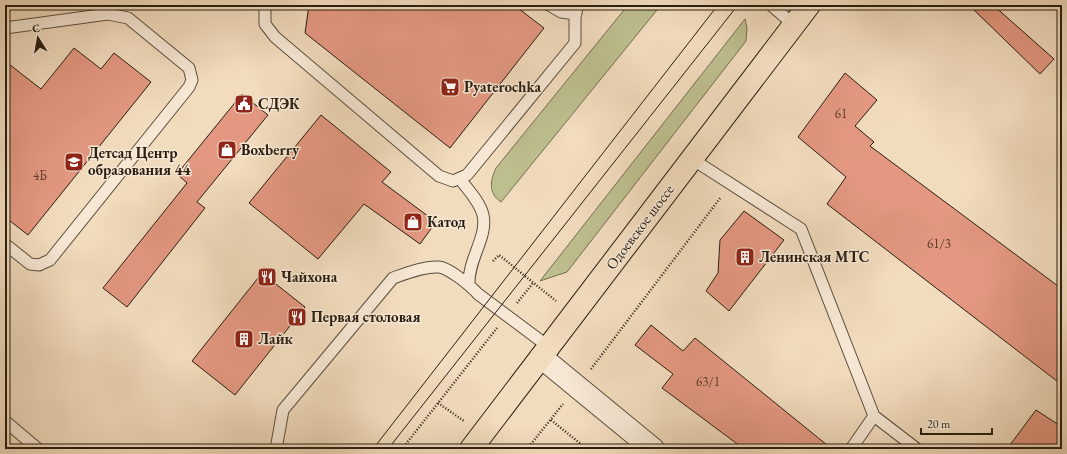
<svg xmlns="http://www.w3.org/2000/svg" width="1067" height="454" font-family="'EB Garamond',serif">
<style>
.green{fill:#bebf8f;stroke:#746e50}
.building{fill:#e49881;stroke:#291e11}
.lines{fill:none;stroke-linecap:round;stroke-linejoin:round}
.service-casing{stroke:#5b4e3c;stroke-width:13}
.minor-casing{stroke:#5b4e3c;stroke-width:24}
.primary-casing{stroke:#291e11;stroke-width:24}
.path{stroke:#291e11;stroke-width:2.5;stroke-dasharray:1 2;stroke-linecap:butt}
.service{stroke:#f7e8d5;stroke-width:11}
.minor{stroke:#f7e8d5;stroke-width:22}
.primary{stroke:#f2dcbe;stroke-width:22}
.tram{stroke:#291e11;stroke-width:1}
.labels{text-anchor:middle;stroke-width:3;stroke-linejoin:round;paint-order:stroke}
.number-label{font-size:13px;fill:#583c2d}
.poi-label{font-size:15px;font-weight:bold;fill:#291e11;stroke:#f7e8d5;text-anchor:start}
.street-label{font-size:15px;fill:#291e11;stroke:#f7e8d5}
</style>
<rect width="100%" height="100%" fill="#f2dcbe"/>
<filter id="stains"><feTurbulence type="fractalNoise" baseFrequency=".005" numOctaves="4"/><feColorMatrix values="0 0 0 0 .2 0 0 0 0 .09 0 0 0 0 .02 0 0 0 .5 -.17"/></filter>
<radialGradient id="worn" r=".72"><stop offset=".6" stop-color="#630" stop-opacity="0"/><stop offset="1" stop-color="#630" stop-opacity=".3"/></radialGradient>
<path class="green" d="M628,5h33l-160,197c-13,-9 -11,-21 -5,-34z
M745,19l2,9 -1,13 -179,231 -27,9z"/>
<path class="building" d="M309,5h205l30,23 -94,120 -145,-115z
M976,5h17l61,54 -14,15 -67,-65z
M74,48l27,21 13,-16 37,29 -123,153 -23,-18v-156l36,28z
M845,73l32,27 -22,26 19,16 -4,4 192,143v96l-235,-181 19,-27 -48,-40z
M242,94l26,21 -71,87 8,6 -78,99 -24,-19 84,-105 -10,-9z
M321,115l70,57 -9,10 54,40 -16,22 -56,-40 -46,55 -69,-56z
M744,211l40,29 -55,71 -23,-20 12,-18 2,-33z
M262,273l43,34 -70,88 -43,-34z
M651,325l32,26 12,-13 137,111h-88l-82,-61 11,-14 -38,-29z
M1036,410l26,17v22h-55z"/>
<g class="lines">
<g class="service-casing">
<path id="service" d="M265,5v19l10,13 164,139 14,5 14,-6 108,-132v-27l3,-11
M549,5l12,7 15,2
M771,5l23,20
M5,28l103,-14 20,4 61,50 3,12 -3,7 -139,173 -11,5 -9,-1 -25,-20
M692,159l109,70 73,187 -23,33
M460,179c8,11 20,23 23,36 5,22 -15,44 -14,69
M874,416l43,33
M5,421l33,28
M276,449l7,-39 110,-132c14,-5 32,-12 46,-11 10,1 32,19 39,27l71,53"/>
</g>
<g class="minor-casing">
<path id="minor" d="M541,357l112,92"/>
</g>
<g class="primary-casing">
<path id="primary" d="M471,449l338,-444"/>
</g>
<path class="path" d="M5,6l1,-1
M493,261l6,-6 57,46
M517,303l16,-20
M591,369l130,-172
M438,403l26,18
M551,420l36,29
M402,449l95,-121
M527,449l36,-45"/>
<use href="#service" class="service"/>
<use href="#minor" class="minor"/>
<use href="#primary" class="primary"/>
<path class="tram" d="M373,449l345,-444
M388,449l350,-444"/>
</g>
<defs>
<g id="supermarket-square" transform="scale(1)"><rect x="-9" y="-9" width="18" height="18" rx="4" fill="#8f2418" stroke="#f7e8d5"/><path d="M-6-5.5h2.5l.6 2H6L4.5 2H-2.5L-4.4-4H-6ZM-1.5 3.2a1.3 1.3 0 1 0 .1 0ZM3 3.2a1.3 1.3 0 1 0 .1 0Z" fill="#fff"/></g>
<g id="civic-square" transform="scale(1)"><rect x="-9" y="-9" width="18" height="18" rx="4" fill="#8f2418" stroke="#f7e8d5"/><path d="M-.6-6.5H3V-4.5H.6V-3L4-1V1h2V6H-6V1h2V-1L-.6-3ZM-1.2 2.5V6h2.4V2.5Z" fill="#fff"/></g>
<g id="shop-square" transform="scale(1)"><rect x="-9" y="-9" width="18" height="18" rx="4" fill="#8f2418" stroke="#f7e8d5"/><path d="M-5-2.5h2.3a2.7 3.5 0 0 1 5.4 0H5L5.5 6h-11ZM-1.5-2.5h3a1.5 2.3 0 0 0-3 0Z" fill="#fff"/></g>
<g id="school-square" transform="scale(1)"><rect x="-9" y="-9" width="18" height="18" rx="4" fill="#8f2418" stroke="#f7e8d5"/><path d="M0-5L7-2L0 1L-7-2ZM-4 1L0 2.5L4 1V4Q0 6-4 4Z" fill="#fff"/></g>
<g id="building-square" transform="scale(1)"><rect x="-9" y="-9" width="18" height="18" rx="4" fill="#8f2418" stroke="#f7e8d5"/><path d="M-4-6H4V6H1V3H-1V6H-4ZM-2.5-4.3h1.7v1.8h-1.7ZM.8-4.3h1.7v1.8H.8ZM-2.5-1h1.7V.8h-1.7ZM.8-1h1.7V.8H.8Z" fill="#fff"/></g>
<g id="restaurant-square" transform="scale(1)"><rect x="-9" y="-9" width="18" height="18" rx="4" fill="#8f2418" stroke="#f7e8d5"/><path d="M-5-6h1v4h1v-4h1v4h1v-4h1v5L-1.5 .5V6h-2V.5L-5-1ZM5-6V6H3V1.5H1.5Q1.5-4 5-6Z" fill="#fff"/></g>
</defs>
<g fill-rule="evenodd">
<use href="#supermarket-square" x="450" y="87"/>
<use href="#civic-square" x="244" y="104"/>
<use href="#shop-square" x="227" y="150"/>
<use href="#school-square" x="74" y="162"/>
<use href="#shop-square" x="413" y="222"/>
<use href="#building-square" x="745" y="257"/>
<use href="#restaurant-square" x="267" y="277"/>
<use href="#restaurant-square" x="297" y="317"/>
<use href="#building-square" x="244" y="339"/>
</g>
<g class="labels">
<g class="number-label">
<text x="841" y="118">61</text>
<text x="40" y="180">4Б</text>
<text x="939" y="248">61/3</text>
<text x="708" y="386">63/1</text>
</g>
<g class="poi-label">
<text x="464" y="92">Pyaterochka</text>
<text x="258" y="109">СДЭК</text>
<text x="241" y="155">Boxberry</text>
<text x="88" y="158">Детсад Центр<tspan x="88" dy="17">образования 44</tspan></text>
<text x="427" y="227">Катод</text>
<text x="759" y="262">Ленинская МТС</text>
<text x="281" y="282">Чайхона</text>
<text x="311" y="322">Первая столовая</text>
<text x="258" y="344">Лайк</text>
</g>
<g class="street-label">
<text transform="translate(640 227) rotate(-53)" y="5">Одоевское шоссе</text>
</g>
</g>
<rect width="1067" height="454" fill="none" stroke="#f2dcbe" stroke-width="20"/>
<rect x="6" y="6" width="1055" height="442" fill="none" stroke="#291e11" stroke-width="2"/>
<rect x="10" y="10" width="1047" height="434" fill="none" stroke="#291e11"/>
<g transform="translate(38 38) rotate(349)" stroke="#f7e8d5" stroke-width="3" paint-order="stroke">
<path d="M0-3L7 15L0 10L-7 15Z" fill="#291e11"/>
<text y="-6" font-size="11" font-weight="bold" text-anchor="middle" fill="#291e11">С</text>
</g>
<path d="M921 428v6h71v-6" fill="none" stroke="#291e11" stroke-width="2"/>
<text x="927" y="428" font-size="12" fill="#291e11" stroke="#f7e8d5" stroke-width="3" paint-order="stroke">20 m</text>
<rect width="100%" height="100%" filter="url(#stains)"/>
<rect width="100%" height="100%" fill="url(#worn)"/>
</svg>
